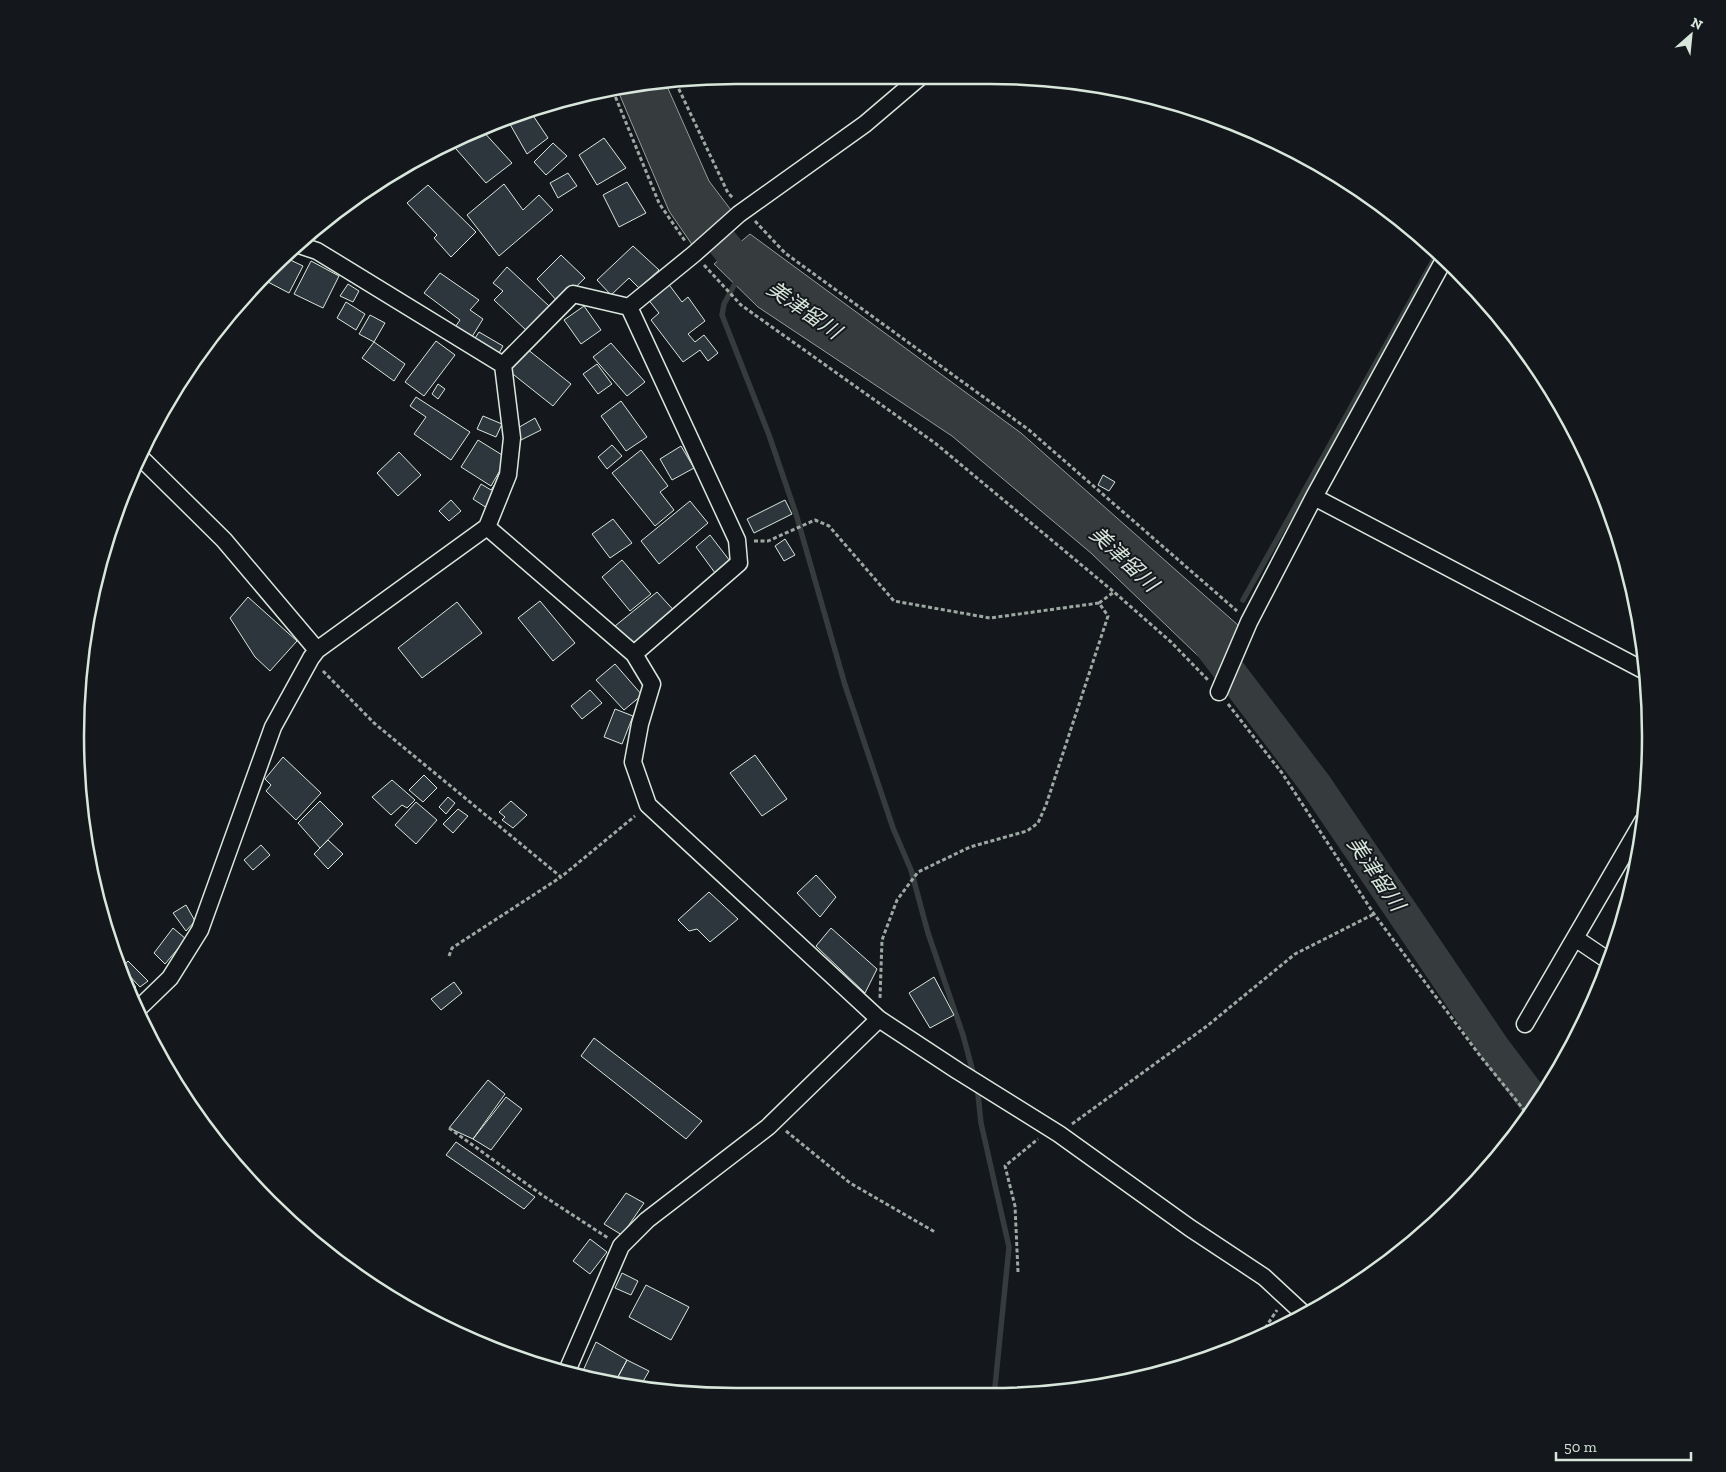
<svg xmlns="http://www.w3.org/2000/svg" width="1726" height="1472" font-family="'Zilla Slab','Noto Sans JP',serif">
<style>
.water{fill:#363b3e;stroke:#939e99}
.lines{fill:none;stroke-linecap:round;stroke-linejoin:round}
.stream{stroke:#363b3e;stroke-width:5.5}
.river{stroke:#363b3e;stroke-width:32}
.building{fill:#2c363c;stroke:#d8e6dc}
.minor-casing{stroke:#d8e6dc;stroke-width:19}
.path{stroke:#9da8a2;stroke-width:3;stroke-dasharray:4 2.5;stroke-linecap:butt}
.minor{stroke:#14181c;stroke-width:16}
.labels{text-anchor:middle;stroke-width:4;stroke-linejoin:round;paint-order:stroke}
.water-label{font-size:21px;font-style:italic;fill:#d8e6dc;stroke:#14181c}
.rim{fill:none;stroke:#d8e6dc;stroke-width:2.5}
</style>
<rect width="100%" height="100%" fill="#14181c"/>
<path class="water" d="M666,84l43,97 25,33 -39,35 -26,-38 -51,-120z
M750,234l271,199 218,193 -19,51 -129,-124 -139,-117 -194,-129 -44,-43z"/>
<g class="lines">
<path class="stream" d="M738,278l-14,26 -2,11 47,120 27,79 49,171 48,143 18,42 17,63 35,102 11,41
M1243,600l195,-348
M977,1085l4,38 28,124 -15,150"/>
<path class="river" d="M694,207l49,61 19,13
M1208,643l108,142 179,264 43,57"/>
</g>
<path class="building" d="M530,111l18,27 -21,16 -20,-35z
M481,129l31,34 -26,20 -37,-42z
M604,138l22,30 -29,17 -18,-30z
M553,143l14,13 -21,19 -12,-13z
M568,173l9,13 -19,12 -8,-15z
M627,182l19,31 -27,14 -16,-32z
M504,184l19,26 16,-15 14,15 -54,46 -32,-41z
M428,185l48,47 -25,25 -17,-19 3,-3 -30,-32z
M633,246l26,24 -20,18 -10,-10 -18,17 -14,-15z
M561,255l24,23 -26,25 -22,-24z
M284,257l19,9 -14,27 -21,-11 10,-17z
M311,261l28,15 -16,32 -29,-14z
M507,267l42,39 -22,25 -33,-31 9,-9 -10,-8z
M440,273l39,27 -9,10 13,9 -13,21 -17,-10 7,-10 -36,-27z
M667,282l15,20 6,-5 17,24 -17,13 7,8 9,-7 14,18 -10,8 -8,-11 -17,12 -32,-42 8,-7 -12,-15z
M348,284l11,7 -6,11 -13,-6z
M346,302l19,12 -9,16 -19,-12z
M584,306l17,24 -20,14 -17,-24z
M370,315l15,8 -11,19 -15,-8z
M479,332l24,14 -8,14 -23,-17z
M436,341l19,14 -31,41 -19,-14z
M374,342l31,22 -11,17 -32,-23z
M611,343l34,39 -18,14 -34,-39z
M527,349l44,35 -18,22 -44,-35z
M597,364l15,20 -14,10 -15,-20z
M438,384l7,5 -7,10 -6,-5z
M416,397l54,35 -19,28 -37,-26 12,-17 -16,-11z
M621,401l26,36 -21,14 -25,-35z
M483,416l19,8 -6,13 -19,-8z
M535,418l6,12 -20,10 -5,-11z
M478,440l29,18 -16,28 -30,-19z
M612,445l10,11 -15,13 -9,-12z
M681,446l13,22 -22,12 -12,-21z
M641,450l27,36 -8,6 14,18 -19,16 -43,-53z
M399,452l22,23 -23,21 -21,-23z
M1103,475l12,7 -6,9 -11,-6z
M481,484l10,6 4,-6 7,5 -12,21 -17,-11z
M451,500l10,11 -12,10 -10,-10z
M785,500l7,14 -38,19 -7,-14z
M690,501l18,22 -49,41 -18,-23z
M613,519l19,24 -22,15 -18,-24z
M710,535l23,30 -15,12 -22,-30z
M785,539l10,16 -11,6 -9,-15z
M622,560l29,34 -21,17 -28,-34z
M657,592l22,24 -40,34 -24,-24z
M248,597l49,44 -27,30 -15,-14 -25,-39z
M540,601l35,42 -22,18 -35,-43z
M457,602l25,31 -60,45 -24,-30z
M615,664l27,31 -18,15 -28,-30z
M590,690l12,13 -20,16 -11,-13z
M615,709l18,7 -11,28 -18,-7z
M755,755l32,44 -25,17 -32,-43z
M283,757l38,36 -25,27 -30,-29 5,-6 -6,-6z
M424,775l13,13 -14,14 -14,-12z
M392,780l23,20 -8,8 -5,-3 -11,10 -19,-18z
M448,797l7,6 -9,11 -7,-7z
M320,801l23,23 -23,24 -22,-25z
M511,801l16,14 -14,13 -11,-8 3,-3 -6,-5z
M416,802l21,18 -21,24 -21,-19z
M458,809l10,7 -15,17 -10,-9z
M328,840l15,14 -15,15 -14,-15z
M261,845l9,10 -17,15 -9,-10z
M816,875l20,22 -16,20 -23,-24z
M709,892l29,27 -28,23 -13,-13 -8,2 -11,-11z
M186,905l9,16 -9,10 -13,-18z
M173,928l13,11 -21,25 -11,-11z
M831,928l46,41 -12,24 -49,-47z
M128,961l20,20 -8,6 -18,-19z
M123,972l13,15 -6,5 -6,-8 -3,-11z
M934,977l20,38 -24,13 -21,-35z
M454,982l8,11 -21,17 -10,-11z
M594,1038l108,83 -16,18 -105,-83z
M488,1080l17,14 -32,45 -24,-11z
M506,1097l16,12 -31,41 -18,-11z
M456,1142l79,55 -11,12 -78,-54z
M626,1193l18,10 -22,32 -18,-11z
M590,1239l17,13 -17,22 -17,-13z
M622,1273l16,8 -7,14 -16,-7z
M646,1285l43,22 -18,33 -42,-23z
M596,1342l31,18 -11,20 -34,-7z
M627,1360l22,11 -8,14 -24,-6z"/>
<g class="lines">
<g class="minor-casing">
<path id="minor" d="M296,244l21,7 186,114
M629,307l108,233 2,23 -105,91
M629,307l65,-53 45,-40 126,-90 54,-46
M503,365l70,-71 56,13
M142,459l82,81 93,110
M1314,497l331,174
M487,527l147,127 18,30 -12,40 -7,38 15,43 231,214 79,52 101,63 131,94 74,49 40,37
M1219,692l30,-70 65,-125 131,-239
M1575,938l34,23
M137,1010l33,-32 30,-48 73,-203 38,-69 6,-8 170,-123 21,-52 4,-37 -9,-73
M1525,1024l118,-203
M567,1371l54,-125 26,-26 121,-93 111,-108"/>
</g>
<path class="path" d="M676,83l52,110 5,5
M613,91l46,112 26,38
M755,221l30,32 244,177 208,181
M704,265l37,40 194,138 179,149 57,50 37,38
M754,541h14l47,-21 14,6 65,75 96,17 109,-15 9,13 -62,189 -8,18 -11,8 -57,16 -52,25 -21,28 -15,40 -2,58
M1099,603l15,-11
M323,671l51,52 187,154 74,-61
M1228,704l54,69 92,141 107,143 48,59
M449,956l3,-8 109,-71
M1072,1124l135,-98 88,-72 79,-40
M449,1128l93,67 66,43
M786,1131l64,52 85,49
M1018,1272l-3,-66 -10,-40 33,-27
M1258,1339l19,-29"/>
<use href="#minor" class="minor"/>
</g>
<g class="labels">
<g class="water-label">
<text transform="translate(804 310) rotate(35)" y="7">美津留川</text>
<text transform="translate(1124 559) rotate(43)" y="7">美津留川</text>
<text transform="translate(1376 874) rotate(56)" y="7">美津留川</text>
</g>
</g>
<path d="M0 0H1726V1472H0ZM736 84H990A652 652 0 0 1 1642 736V736A652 652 0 0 1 990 1388H736A652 652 0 0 1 84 736V736A652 652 0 0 1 736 84Z" fill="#14181c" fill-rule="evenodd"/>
<path class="rim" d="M736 84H990A652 652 0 0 1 1642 736V736A652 652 0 0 1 990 1388H736A652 652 0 0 1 84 736V736A652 652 0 0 1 736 84Z"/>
<g transform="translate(1691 35) rotate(27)" stroke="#14181c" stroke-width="4" paint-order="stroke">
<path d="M0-4L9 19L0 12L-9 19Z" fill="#d8e6dc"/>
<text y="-8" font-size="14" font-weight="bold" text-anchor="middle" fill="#d8e6dc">N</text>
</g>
<path d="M1556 1452v8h135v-8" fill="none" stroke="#d8e6dc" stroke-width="2.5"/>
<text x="1564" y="1452" font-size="15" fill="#d8e6dc" stroke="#14181c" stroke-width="4" paint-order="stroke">50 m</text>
</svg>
